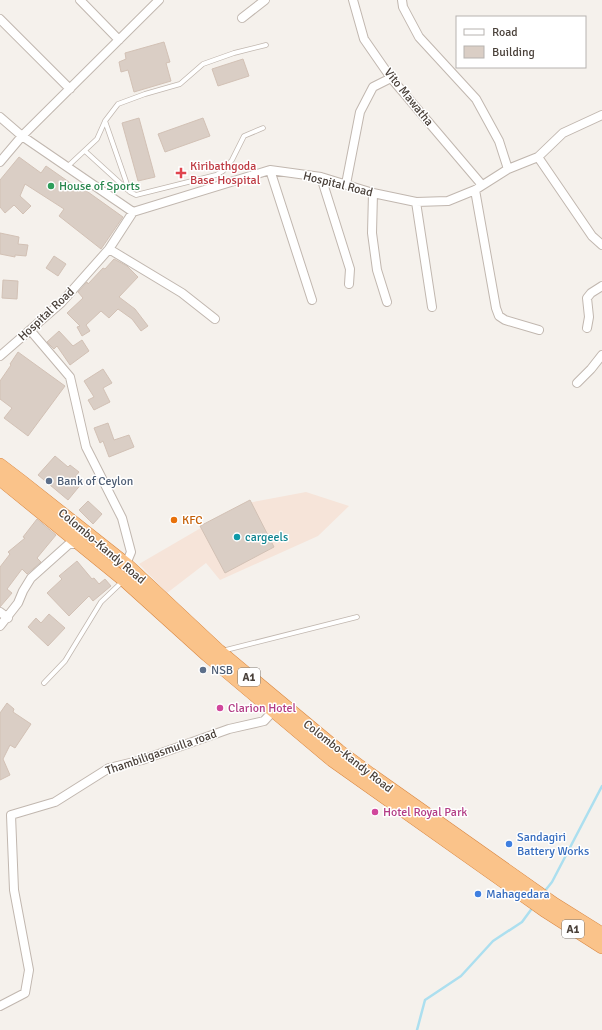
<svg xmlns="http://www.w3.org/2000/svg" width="602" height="1030" font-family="Signika,sans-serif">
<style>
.commercial{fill:#f6e4d9}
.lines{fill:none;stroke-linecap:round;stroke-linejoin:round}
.stream{stroke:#acdfef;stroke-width:2.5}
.building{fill:#dacec5;stroke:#d2c1b5}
.service-casing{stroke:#c1b7af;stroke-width:5.5}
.minor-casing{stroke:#c1b7af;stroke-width:10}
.trunk-casing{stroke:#d98742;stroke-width:14}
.service{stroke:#fff;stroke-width:4}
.minor{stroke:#fff;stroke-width:8}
.trunk{stroke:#fac38a;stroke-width:13}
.health-dot{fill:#e0444e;stroke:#fff;stroke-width:1.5}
.leisure-dot{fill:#2e9e5b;stroke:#fff;stroke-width:1.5}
.service-dot{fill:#5c6f8a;stroke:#fff;stroke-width:1.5}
.food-dot{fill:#e8710a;stroke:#fff;stroke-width:1.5}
.culture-dot{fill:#0f9aa8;stroke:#fff;stroke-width:1.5}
.hotel-dot{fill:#d1479c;stroke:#fff;stroke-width:1.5}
.shop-dot{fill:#3f7fe0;stroke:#fff;stroke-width:1.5}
.labels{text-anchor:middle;stroke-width:3;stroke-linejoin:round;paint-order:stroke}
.shield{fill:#fff;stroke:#807a75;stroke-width:1}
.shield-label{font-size:11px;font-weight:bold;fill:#4a413a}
.street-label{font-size:12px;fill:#4a413a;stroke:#fff}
.health-label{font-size:12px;fill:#be3a42;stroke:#fff;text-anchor:start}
.leisure-label{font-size:12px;fill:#27864d;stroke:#fff;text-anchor:start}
.service-label{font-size:12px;fill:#4e5e75;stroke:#fff;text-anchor:start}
.food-label{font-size:12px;fill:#c56008;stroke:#fff;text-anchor:start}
.culture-label{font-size:12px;fill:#0d838f;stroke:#fff;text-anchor:start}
.hotel-label{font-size:12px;fill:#b23c85;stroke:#fff;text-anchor:start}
.shop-label{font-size:12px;fill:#366cbe;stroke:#fff;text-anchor:start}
</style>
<rect width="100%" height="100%" fill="#f5f1ec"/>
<path class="commercial" d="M306,492l43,14 -31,30 -98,44 -14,-17 -39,30 -28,-29 103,-60z"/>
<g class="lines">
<path class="stream" d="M544,892l8,-10 50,-96
M417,1030l8,-30 36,-24 32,-35 29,-19 11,-15"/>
</g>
<path class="building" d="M164,42l6,20 -4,1 5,18 -37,11 -6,-22 -7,2 -2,-10 7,-3 -1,-6z
M243,59l6,17 -31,10 -6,-17z
M139,118l16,59 -17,4 -16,-58z
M203,118l7,18 -45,16 -7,-18z
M19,157l22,16 5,-7 33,23 2,-2 42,30 -22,32 -42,-33 5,-7 -39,-25 -5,12 11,10 -8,8 -9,-9 -9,8 -5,-6v-27z
M0,233l19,4 -1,7 10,1 -2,11 -11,-1v2l-15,-3z
M54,256l12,8 -8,12 -12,-8z
M114,259l13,7 11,11 -19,20 16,12 13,17 -7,5 -9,-12 -14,-10 -9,9 -8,-7 -15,14 4,6 -8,5 -5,-9 3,-1 -13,-13 16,-15 -5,-6 9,-10 1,2 15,-16 2,1z
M3,280l15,1 -1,18 -15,-1z
M59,331l14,15 9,-6 7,11 -19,14 -13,-19 -3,3 -7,-7z
M18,352l47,34 -37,50 -24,-18 8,-10 -12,-9v-18l11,-16 -1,-1z
M103,369l9,14 -9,5 7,14 -16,8 -6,-10 6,-3 -10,-16z
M108,423l6,17 15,-5 5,12 -25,10 -6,-16 -3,2 -6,-15z
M55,456l13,11 2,-2 9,7 -4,5 7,6 -14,17 -30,-25z
M250,500l24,47 -49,26 -25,-47z
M88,501l14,13 -9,10 -14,-14z
M37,519l19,16 -19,23 4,4 -14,12 -5,-5 -15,20 5,4 -12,14v-40l10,-13 -2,-2 17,-14 -2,-1z
M77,561l15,18 2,-1 5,6 6,-5 6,7 -18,15 -4,-5 -20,20 -22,-23 15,-14 -3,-3z
M49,614l16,14 -17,18 -20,-19 8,-9 5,5z
M7,703l7,6 -1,3 18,12 -16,24 -5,-3 -7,14 7,16 -10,5v-67z"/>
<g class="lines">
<g class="service-casing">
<path id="service" d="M105,121l24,69
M85,151l45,41 6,3 80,-20 7,-4 9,-11 12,-24 19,-8
M67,167l30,-28 8,-18 13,-17 27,-10 35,-10 23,-20 31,-11 32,-8
M222,651l135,-34
M44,683l21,-22 36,-59 22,-21"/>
</g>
<g class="minor-casing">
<path id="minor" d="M80,0l39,40
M353,0l11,39 27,39 91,107
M402,0l1,7 16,30 57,62 23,42 9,28
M242,18l23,-18
M0,19l70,70
M0,117l22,19 137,-136
M538,157l54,79 10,9
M0,162l22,-26 111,76
M270,170l42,130
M321,177l29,92 -1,15
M346,184l14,-72 13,-25 18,-9
M475,190l21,118 3,8 6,4 34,10
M373,193l-1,40 5,37 10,32
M416,202l16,105
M109,249l73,44 33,26
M587,328l2,-11 -2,-19 4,-5 11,-7
M30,330l40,47 16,70 36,71 9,34 -5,12
M0,356l61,-53 48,-54 24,-37 137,-42 51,7 52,16 43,9 32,-1 27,-11 33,-21 30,-12 25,-24 39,-18
M577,383l14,-14 11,-14
M0,612l8,6
M0,626l18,-23 5,-12 8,-13 38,-34h12
M0,1006l25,-13 4,-23 -15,-80 -3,-75 44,-13 54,-34 33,-8 87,-31 35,-8 11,-12"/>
</g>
<g class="trunk-casing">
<path id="trunk" d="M0,465l21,16 105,83 93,87 120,100 31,23 184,130 48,30
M0,479l124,101 83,75 125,105 212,150 58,37"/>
</g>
<use href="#service" class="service"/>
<use href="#minor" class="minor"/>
<use href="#trunk" class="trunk"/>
</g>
<path class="health-dot" d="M179 167h4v4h4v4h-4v4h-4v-4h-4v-4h4z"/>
<circle class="leisure-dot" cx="51" cy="186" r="4"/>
<g class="service-dot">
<circle cx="49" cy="481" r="4"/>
<circle cx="203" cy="670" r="4"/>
</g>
<circle class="food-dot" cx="174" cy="520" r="4"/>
<circle class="culture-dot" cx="237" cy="537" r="4"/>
<g class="hotel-dot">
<circle cx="220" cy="708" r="4"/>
<circle cx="375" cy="812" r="4"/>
</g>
<g class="shop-dot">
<circle cx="509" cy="844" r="4"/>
<circle cx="478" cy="894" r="4"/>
</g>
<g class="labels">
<g class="shield">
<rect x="238" y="668" width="22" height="18" rx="3"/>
<rect x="562" y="920" width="22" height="18" rx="3"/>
</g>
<g class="shield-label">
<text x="249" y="681">A1</text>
<text x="573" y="933">A1</text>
</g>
<g class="street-label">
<text transform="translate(409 97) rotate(51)" y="4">Vito Mawatha</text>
<text transform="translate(338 184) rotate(14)" y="4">Hospital Road</text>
<text transform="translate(46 314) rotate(-43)" y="4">Hospital Road</text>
<text transform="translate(102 546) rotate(40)" y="4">Colombo-Kandy Road</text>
<text transform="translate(161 752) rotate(-19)" y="4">Thambiligasmulla road</text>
<text transform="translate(348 756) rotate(38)" y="4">Colombo-Kandy Road</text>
</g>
<g class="health-label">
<text x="190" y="170">Kiribathgoda<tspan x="190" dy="14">Base Hospital</tspan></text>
</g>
<g class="leisure-label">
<text x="59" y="190">House of Sports</text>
</g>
<g class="service-label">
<text x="57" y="485">Bank of Ceylon</text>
<text x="211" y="674">NSB</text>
</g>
<g class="food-label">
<text x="182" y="524">KFC</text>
</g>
<g class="culture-label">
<text x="245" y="541">cargeels</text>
</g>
<g class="hotel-label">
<text x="228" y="712">Clarion Hotel</text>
<text x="383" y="816">Hotel Royal Park</text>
</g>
<g class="shop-label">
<text x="517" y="841">Sandagiri<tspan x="517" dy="14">Battery Works</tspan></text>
<text x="486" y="898">Mahagedara</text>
</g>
</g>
<rect x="456" y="16" width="130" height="52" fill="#ffffff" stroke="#b7b3b0"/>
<rect x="464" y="29" width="20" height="6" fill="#ffffff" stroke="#b7b3b0"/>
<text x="492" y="36" font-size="12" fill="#4a413a">Road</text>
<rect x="464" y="46" width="20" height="12" fill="#dacec5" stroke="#b7b3b0"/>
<text x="492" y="56" font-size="12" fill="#4a413a">Building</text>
</svg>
